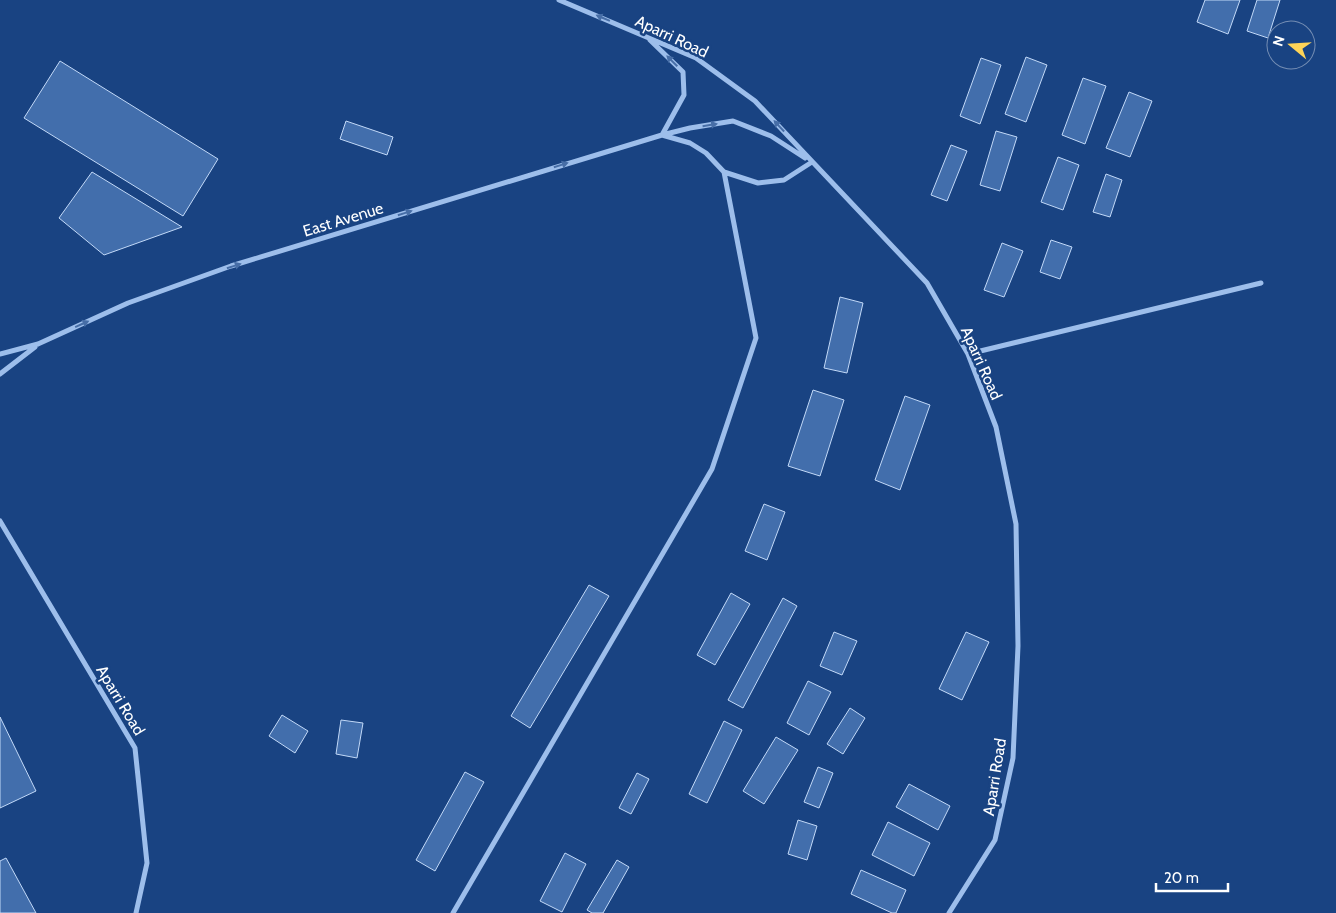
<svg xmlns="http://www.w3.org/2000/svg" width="1336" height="913" font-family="Cabin,sans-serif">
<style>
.building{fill:#426eac;stroke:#c2d9f8}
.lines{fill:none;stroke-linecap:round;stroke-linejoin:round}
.minor{stroke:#9dbeeb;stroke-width:5}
.oneway{fill:#476ea7}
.labels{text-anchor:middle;stroke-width:5;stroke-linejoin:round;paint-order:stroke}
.street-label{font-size:16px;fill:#fff;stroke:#194382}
</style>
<rect width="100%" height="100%" fill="#194382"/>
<path class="building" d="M1205,0h35l-12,34 -31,-12z
M1257,0h23l-12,38 -21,-7z
M1026,57l21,8 -21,57 -21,-8z
M981,58l20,7 -21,59 -20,-8z
M60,61l158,98 -35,57 -159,-98z
M1083,78l23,8 -21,58 -23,-9z
M1129,92l23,9 -22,56 -24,-9z
M346,121l47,16 -6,18 -47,-16z
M996,131l21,6 -17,54 -20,-6z
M951,145l16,6 -20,50 -16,-6z
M1058,157l21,8 -16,45 -22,-8z
M92,172l90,55 -78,28 -45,-37z
M1106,174l16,6 -12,37 -17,-5z
M1051,240l21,7 -12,32 -20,-7z
M1002,243l21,8 -19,46 -20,-7z
M840,297l23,6 -16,70 -23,-5z
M813,390l31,10 -24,76 -32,-10z
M905,396l25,9 -30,85 -25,-10z
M764,504l21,8 -18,48 -22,-9z
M589,585l20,11 -79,132 -19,-12z
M731,593l19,11 -35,61 -18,-10z
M783,598l14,8 -54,102 -15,-8z
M834,632l23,9 -15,34 -22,-9z
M966,632l23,10 -27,58 -23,-11z
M808,681l23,11 -22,43 -22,-12z
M850,708l15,10 -22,36 -16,-10z
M282,715l26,16 -13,22 -26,-17z
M0,717l36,74 -36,17z
M341,720l22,3 -6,35 -21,-4z
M724,721l18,9 -35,73 -18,-9z
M776,737l22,13 -34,54 -21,-13z
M818,767l15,6 -14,35 -15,-6z
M465,772l19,10 -49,89 -19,-11z
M637,773l12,6 -18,35 -12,-6z
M909,784l41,22 -12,24 -42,-23z
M798,820l19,6 -10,34 -19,-6z
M888,822l42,21 -16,33 -42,-21z
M565,853l21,11 -24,48 -22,-11z
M6,858l30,55h-36v-52z
M617,860l12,7 -26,46h-11l-5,-3z
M861,870l45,20 -10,23h-4l-41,-19z"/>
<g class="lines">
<path class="minor" d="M559,0l137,58 59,43 172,182 41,71 28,73 20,97 2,122 -5,112 -18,82 -46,73
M650,40l33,32 1,23 -22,40
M724,172l34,11 26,-3 28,-18
M0,354l38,-10 90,-41 103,-37 431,-131 28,-7 43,-7 38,15 34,22
M968,354l293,-71
M0,374l35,-27
M0,521l135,227 12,115 -11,50
M453,913l259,-444 44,-131 -32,-166 -18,-19 -16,-10 -28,-8"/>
</g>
<defs><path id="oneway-solid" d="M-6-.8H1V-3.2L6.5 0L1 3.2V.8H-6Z" transform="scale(1.25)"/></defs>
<g class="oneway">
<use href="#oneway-solid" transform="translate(603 18) rotate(-157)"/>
<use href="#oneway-solid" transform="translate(672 61) rotate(-135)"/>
<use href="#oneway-solid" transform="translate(710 125) rotate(-9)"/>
<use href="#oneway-solid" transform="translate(779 126) rotate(-133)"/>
<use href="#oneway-solid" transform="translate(561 165) rotate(-17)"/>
<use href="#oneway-solid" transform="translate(405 213) rotate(-17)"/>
<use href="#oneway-solid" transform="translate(234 266) rotate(-18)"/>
<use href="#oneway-solid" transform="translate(82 324) rotate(-24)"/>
</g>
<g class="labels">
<g class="street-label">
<text transform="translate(672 36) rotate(25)" y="6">Aparri Road</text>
<text transform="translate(343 219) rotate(-17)" y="6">East Avenue</text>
<text transform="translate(982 363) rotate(66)" y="6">Aparri Road</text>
<text transform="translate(121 700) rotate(59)" y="6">Aparri Road</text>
<text transform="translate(994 777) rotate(-81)" y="6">Aparri Road</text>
</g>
</g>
<g transform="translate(1291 45) rotate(288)"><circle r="24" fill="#194382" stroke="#758eb4"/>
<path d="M0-4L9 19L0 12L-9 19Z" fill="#fed458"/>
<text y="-8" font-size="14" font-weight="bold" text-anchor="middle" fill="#ffffff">N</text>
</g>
<path d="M1156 883v8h72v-8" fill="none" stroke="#ffffff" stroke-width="2.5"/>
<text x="1164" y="883" font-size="15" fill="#ffffff" stroke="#194382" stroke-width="4" paint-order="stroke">20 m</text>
</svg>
